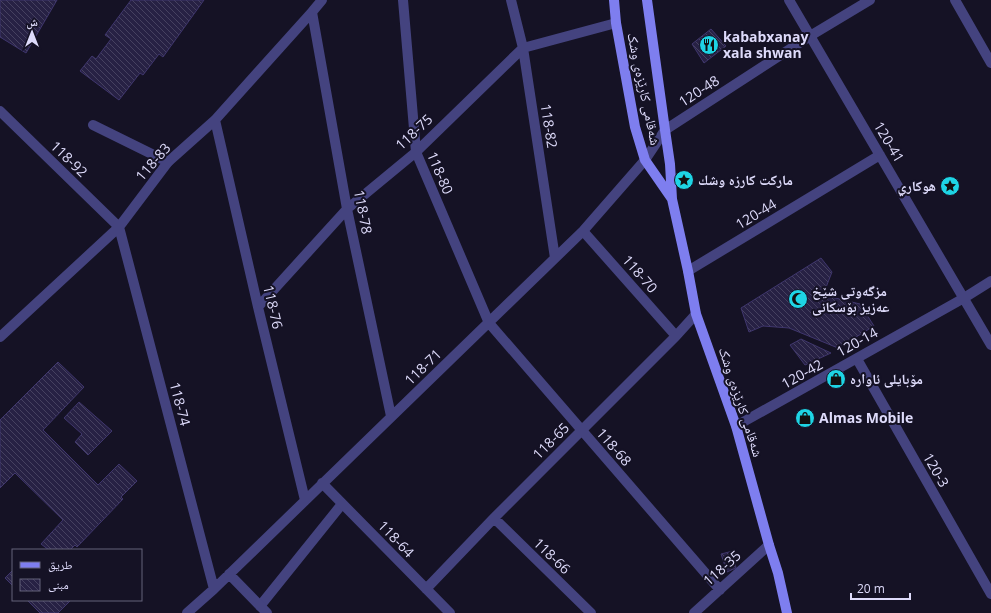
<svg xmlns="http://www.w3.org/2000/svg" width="991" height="613" font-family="'Open Sans','Noto Naskh Arabic',sans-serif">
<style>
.building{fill:url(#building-back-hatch);stroke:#3f366d}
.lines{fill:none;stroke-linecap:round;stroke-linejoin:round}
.lane{stroke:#44437f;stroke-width:10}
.street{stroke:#44437f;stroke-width:10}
.secondary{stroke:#7e7eef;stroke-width:10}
.labels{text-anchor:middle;stroke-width:4;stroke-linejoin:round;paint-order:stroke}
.poi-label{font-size:14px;font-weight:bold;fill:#dedbfb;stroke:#151225;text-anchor:start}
.street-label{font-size:14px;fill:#dedbfb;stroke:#151225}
</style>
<defs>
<pattern id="building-back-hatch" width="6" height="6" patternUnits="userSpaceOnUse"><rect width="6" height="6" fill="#272144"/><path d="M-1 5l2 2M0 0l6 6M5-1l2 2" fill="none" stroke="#464160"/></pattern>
</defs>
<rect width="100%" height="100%" fill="#151225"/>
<path class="building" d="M0,0h57l-31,53 -26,-16z
M131,0h5l2,1 1,-1h65l-41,57 -4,-3 -16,21 -3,-2 -21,27 -39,-29 12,-15 4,3 15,-20 -6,-4z
M711,29l15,17 -22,17 -12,-19z
M821,258l11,14 -9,23 37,9 14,22 -36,22 -49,-20 -26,-2 -14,6 -8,-24z
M801,339l30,14 -26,12 -15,-20z
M58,362l26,25 -41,43 55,55 21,-21 18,17 -16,16 2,2 -46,48 -2,-2 -5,5h-21l-8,-6 22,-24 -48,-47 -15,15v-68z
M79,402l33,29 -24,24 -13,-13 7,-8 -18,-16z
M733,551l3,17 -9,4 -6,-18z
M13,570v16l-8,-8z
M27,600h44l-13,13h-18z"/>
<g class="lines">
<path class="lane" d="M93,125l75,37
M260,606l82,-102"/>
<path class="street" d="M403,0l13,152 73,171 231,267
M511,0l12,48 32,210
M789,0l202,345
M955,0l36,63
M312,12l35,197 44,207
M0,111l119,116 95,362
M215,120l43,187 47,193
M583,231l93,105
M688,271l192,-116
M258,307l89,-98 69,-57 107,-104 93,-25
M0,337l119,-110 49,-65 47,-42 97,-108 10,-12
M857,359l134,235
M736,426l228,-128 27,-17
M322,483l128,130
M494,518l97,95
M229,574l38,39
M426,589l68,-71 182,-182 20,-22
M187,613l27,-24 369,-358 62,-71 20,-30 145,-94 60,-36
M694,613l75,-68"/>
<path class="secondary" d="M614,0l2,23 19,104 10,33 27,39
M647,0l18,130 5,34 2,35 16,72 8,43 40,112 33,119 9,28 9,40"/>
</g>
<defs>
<g id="restaurant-disc" transform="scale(1)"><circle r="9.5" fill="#1ed4e4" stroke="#151225"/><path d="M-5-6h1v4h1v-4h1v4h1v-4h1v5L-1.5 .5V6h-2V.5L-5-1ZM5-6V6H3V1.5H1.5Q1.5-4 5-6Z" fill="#111"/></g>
<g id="sight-disc" transform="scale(1)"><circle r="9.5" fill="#1ed4e4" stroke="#151225"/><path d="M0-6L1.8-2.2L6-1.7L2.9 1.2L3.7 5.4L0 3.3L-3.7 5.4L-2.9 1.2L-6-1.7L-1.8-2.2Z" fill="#111"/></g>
<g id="mosque-disc" transform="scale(1)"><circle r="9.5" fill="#1ed4e4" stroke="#151225"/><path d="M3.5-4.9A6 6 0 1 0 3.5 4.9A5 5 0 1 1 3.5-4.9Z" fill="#111"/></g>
<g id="shop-disc" transform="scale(1)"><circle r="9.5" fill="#1ed4e4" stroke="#151225"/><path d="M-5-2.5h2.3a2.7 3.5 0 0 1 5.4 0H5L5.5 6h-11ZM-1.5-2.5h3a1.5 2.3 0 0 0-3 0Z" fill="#111"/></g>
</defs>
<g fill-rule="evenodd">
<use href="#restaurant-disc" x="709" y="45"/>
<use href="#sight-disc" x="684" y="180"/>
<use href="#sight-disc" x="950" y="186"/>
<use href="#mosque-disc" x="798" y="299"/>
<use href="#shop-disc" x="836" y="379"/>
<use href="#shop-disc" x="805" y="418"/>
</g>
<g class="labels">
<g class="poi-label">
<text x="723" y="42">kababxanay<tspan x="723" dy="16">xala shwan</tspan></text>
<text x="698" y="185">ماركت كارزه وشك</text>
<text x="936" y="191" text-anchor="end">هوكاري</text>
<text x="812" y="296">مزگەوتی شێخ<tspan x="812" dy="16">عەزیز بۆسکانی</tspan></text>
<text x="850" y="384">مۆبایلی ئاوارە</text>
<text x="819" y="423">Almas Mobile</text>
</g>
<g class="street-label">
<text transform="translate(644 89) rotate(78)" y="5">شەقامی کارێزەی وشک</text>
<text transform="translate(699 91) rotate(-33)" y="5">120-48</text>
<text transform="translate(549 126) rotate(81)" y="5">118-82</text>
<text transform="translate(414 132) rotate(-43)" y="5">118-75</text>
<text transform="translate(889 142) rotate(59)" y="5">120-41</text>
<text transform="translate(69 159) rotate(44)" y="5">118-92</text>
<text transform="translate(153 162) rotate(-49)" y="5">118-83</text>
<text transform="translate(440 173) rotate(67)" y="5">118-80</text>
<text transform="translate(363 212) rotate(79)" y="5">118-78</text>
<text transform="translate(756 214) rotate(-31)" y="5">120-44</text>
<text transform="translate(640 274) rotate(49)" y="5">118-70</text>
<text transform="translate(273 307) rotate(77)" y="5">118-76</text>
<text transform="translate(857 342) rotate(-29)" y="5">120-14</text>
<text transform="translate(423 367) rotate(-44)" y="5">118-71</text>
<text transform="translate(802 374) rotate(-29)" y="5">120-42</text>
<text transform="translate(741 402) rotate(72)" y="5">شەقامی کارێزەی وشک</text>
<text transform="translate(180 404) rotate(75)" y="5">118-74</text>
<text transform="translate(551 441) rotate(-45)" y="5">118-65</text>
<text transform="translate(614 447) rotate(49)" y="5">118-68</text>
<text transform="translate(936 470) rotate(60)" y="5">120-3</text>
<text transform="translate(396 539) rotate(46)" y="5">118-64</text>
<text transform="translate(552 556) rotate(44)" y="5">118-66</text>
<text transform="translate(722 568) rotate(-42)" y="5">118-35</text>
</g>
</g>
<rect x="12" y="549" width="130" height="52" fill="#151225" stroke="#65627b"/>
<rect x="20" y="562" width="20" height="6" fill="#7e7eef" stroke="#65627b"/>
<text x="48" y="569" font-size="12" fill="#dedbfb">طريق</text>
<rect x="20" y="579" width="20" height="12" fill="url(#building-back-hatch)" stroke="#65627b"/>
<text x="48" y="589" font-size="12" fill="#dedbfb">مبنى</text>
<g transform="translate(32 32)" stroke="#151225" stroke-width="3" paint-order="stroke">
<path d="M0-3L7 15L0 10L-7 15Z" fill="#dedbfb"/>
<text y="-6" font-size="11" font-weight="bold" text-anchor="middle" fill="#dedbfb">ش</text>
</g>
<path d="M851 593v6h59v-6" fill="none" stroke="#dedbfb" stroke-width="2"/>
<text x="857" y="593" font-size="12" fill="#dedbfb" stroke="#151225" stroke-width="3" paint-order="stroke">20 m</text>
</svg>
